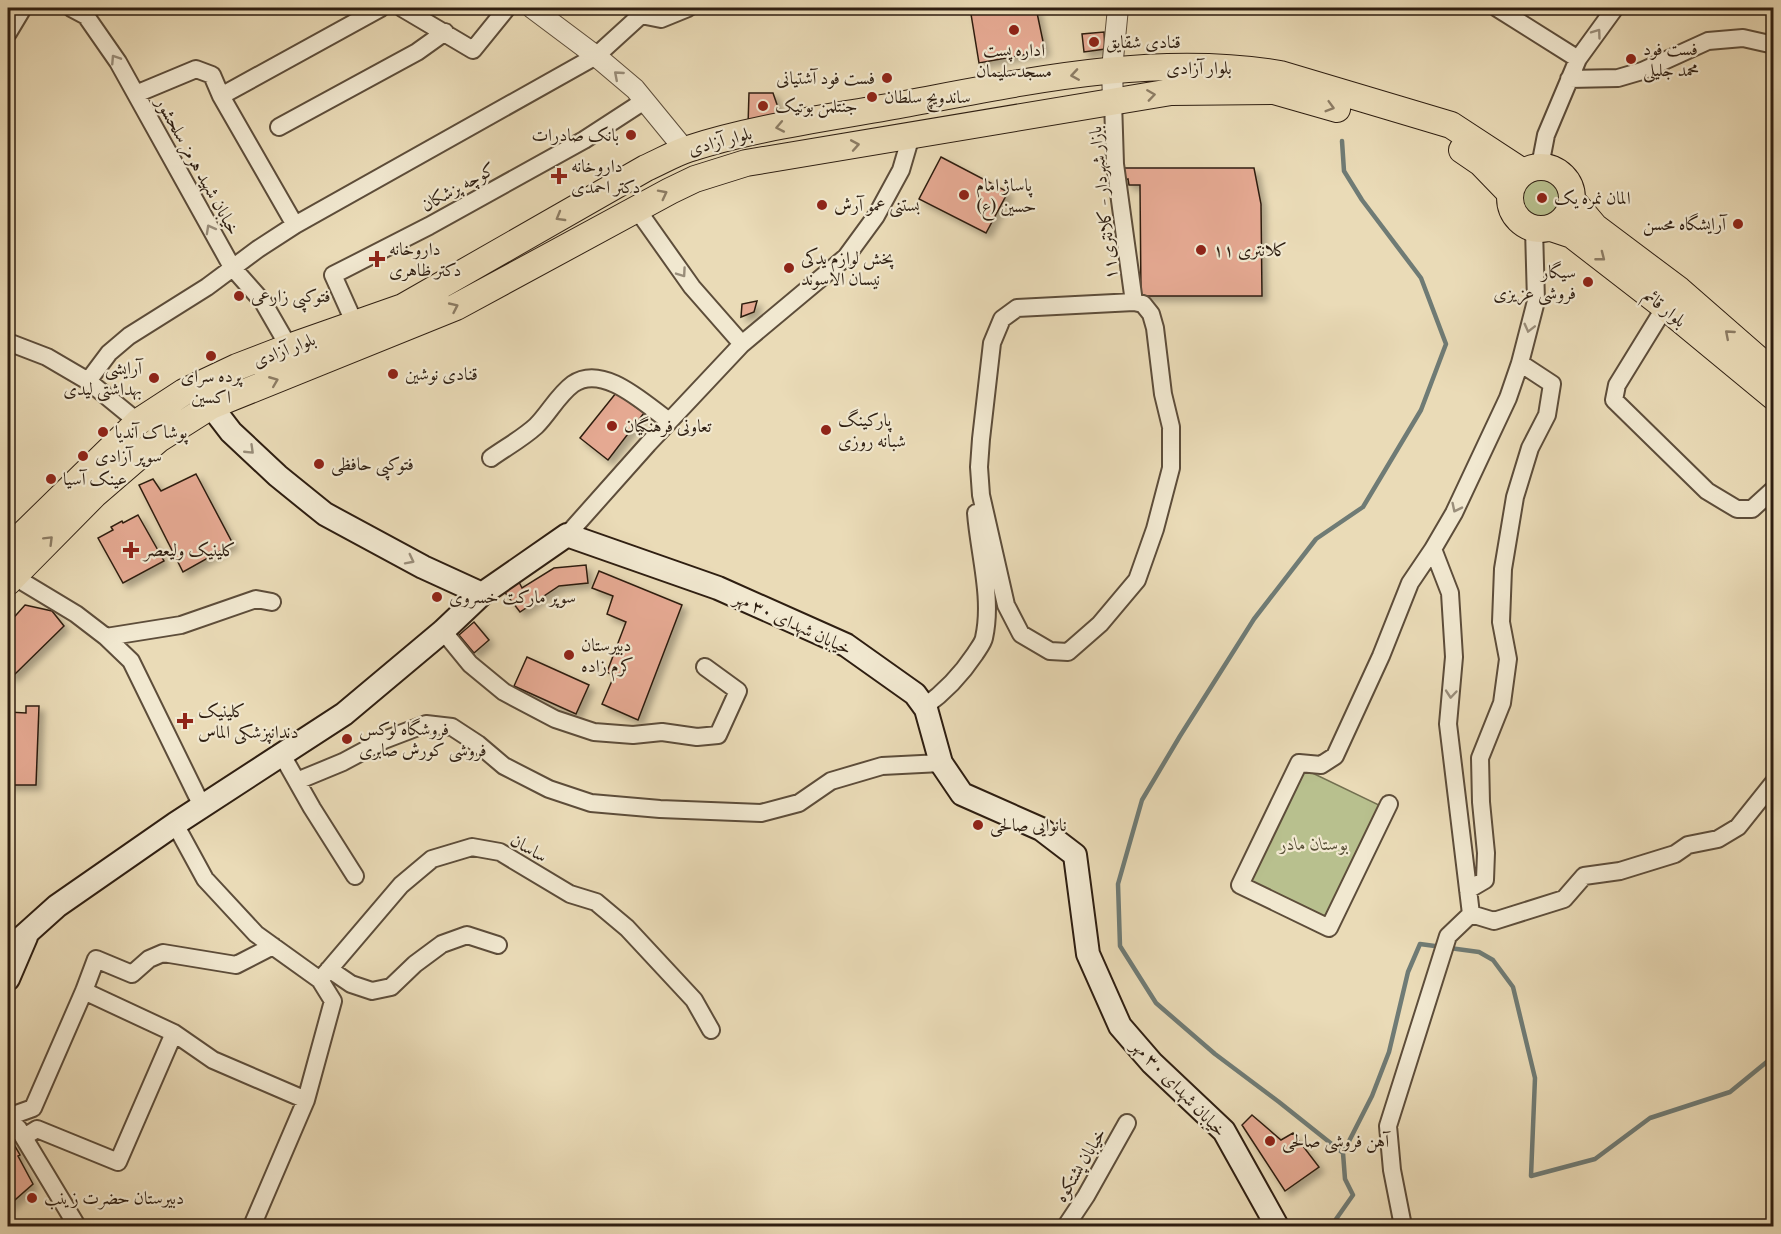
<svg xmlns="http://www.w3.org/2000/svg" width="1781" height="1234" font-family="'Libre Bodoni',Amiri,serif">
<style>
.green{fill:#b8c08e;stroke:#736f50;stroke-width:1.5}
.lines{fill:none;stroke-linecap:round;stroke-linejoin:round}
.stream{stroke:#6f7b75;stroke-width:4.5}
.building{fill:#e5a992;stroke:#2e1e11;stroke-width:1.5;filter:url(#shadow)}
.minor-casing{stroke:#5d4d3a;stroke-width:20}
.tertiary-casing{stroke:#5d4d3a;stroke-width:22}
.secondary-casing{stroke:#2e1e11;stroke-width:26}
.primary-casing{stroke:#2e1e11;stroke-width:28}
.minor{stroke:#f1e8d0;stroke-width:16}
.tertiary{stroke:#f1e8d0;stroke-width:20}
.secondary{stroke:#f1e8d0;stroke-width:22}
.primary{stroke:#eadbb7;stroke-width:26}
.oneway{stroke:#998d7a}
.oneway2{stroke:#8c7c64}
.poi-dot{fill:#8f2418;stroke:#f1e8d0;stroke-width:2}
.labels{text-anchor:middle;stroke-width:4.5;stroke-linejoin:round;paint-order:stroke}
.poi-label{font-size:18px;fill:#2e1e11;stroke:#f1e8d0;text-anchor:start}
.street-label{font-size:18px;fill:#2e1e11;stroke:#f1e8d0}
.park-label{font-size:18px;font-style:italic;fill:#574f36;stroke:#f1e8d0}
</style>
<defs>
<filter id="shadow"><feDropShadow dx="5" dy="5" stdDeviation="3" flood-color="#0004"/></filter>
</defs>
<rect width="100%" height="100%" fill="#eadbb7"/>
<filter id="stains"><feTurbulence type="fractalNoise" baseFrequency=".00333" numOctaves="4"/><feColorMatrix values="0 0 0 0 .2 0 0 0 0 .09 0 0 0 0 .02 0 0 0 .5 -.17"/></filter>
<radialGradient id="worn" r=".72"><stop offset=".6" stop-color="#630" stop-opacity="0"/><stop offset="1" stop-color="#630" stop-opacity=".3"/></radialGradient>
<path class="green" d="M1516 198a26 26 0 1 1 52 0a26 26 0 1 1-52 0Z
M1302,768l79,38 -55,114 -79,-39z"/>
<g class="lines">
<path class="stream" d="M1342,141l2,30 18,29 59,78 25,66 -25,66 -58,97 -47,32 -62,80 -74,117 -38,64 -24,84 2,62 36,57 59,51 64,48 64,51
M1326,1226l8,-4 19,-27 -8,-16 -2,-26 29,-57 17,-44 19,-80 12,-28 59,8 14,8 20,27 22,91 -4,98 64,-17 55,-41 80,-26 44,-36"/>
</g>
<path class="building" d="M970,8h66l9,43 -66,12z
M1104,32l1,17 -21,3 -2,-18z
M749,93h24l9,26 -34,7z
M941,157l67,35 -22,41 -67,-34z
M1124,168h130l7,36 1,92h-121l-1,-111h-11l-1,-6 -4,1z
M757,301l-3,11 -13,5 1,-13z
M616,393l28,20 -36,47 -28,-22z
M196,474l37,70 -50,28 -44,-87 14,-6 8,12z
M138,515l26,46 -41,22 -25,-45 15,-8 -2,-3 11,-6 1,2z
M586,565l2,18 -29,3 -39,26 -17,-22 15,-10 4,8 32,-20z
M599,571l83,34 -44,115 -36,-16 12,-28 -7,-4 19,-50 -19,-8 6,-18 -21,-8z
M25,605l27,6 12,15 -52,51 -4,-4v-49z
M474,622l15,18 -15,13 -15,-18z
M527,657l62,28 -13,29 -62,-28z
M26,706h13l-3,79h-28v-73l18,1z
M1252,1115l29,25 12,-7 26,34 -34,24 -43,-66z
M8,1134l12,21 -2,1 15,28 -25,22z"/>
<g class="lines">
<g class="minor-casing">
<path id="minor" d="M71,8l15,8 32,46 114,205 31,35 26,45
M402,8l71,42 34,-42
M1497,8l81,51
M8,33l15,-25
M1569,79l49,-1 24,-7 66,-30 35,-3 31,7
M136,94l60,-25 16,6 9,21 74,129
M221,96l160,-88
M1113,101l2,63 19,138
M279,127l138,-75 28,-20
M1540,166l6,-31 32,-76 37,-51
M636,208l56,79 50,57
M1134,302l9,2 8,10 4,14 8,66 8,33v41l-16,61 -18,51 -37,44 -32,28 -18,-1 -29,-17 -15,-29 -25,-110 -2,-28 2,-28 11,-96 10,-24 15,-11z
M1665,307l-48,78 -3,15 93,91 30,18h15l22,-20
M355,324l-22,-49 96,-49 155,-86 60,-39
M8,342l39,15 41,24 50,41
M88,381l21,-28 20,-17 78,-49 51,-38 37,-24 301,-169 45,-41 20,4 27,-11
M491,458c14,-10 32,-20 45,-32 13,-13 22,-31 37,-42 30,-21 72,20 96,37
M567,535l81,-91 94,-100 104,-87 30,-41 25,-46 10,-34
M13,576l63,38 30,23 25,24 71,145
M443,631l27,33 34,28 51,27 39,13 39,3 29,-3 35,5 21,-2 20,-44 -33,-24
M106,637l75,-12 75,-26 16,3
M924,707c21,-15 37,-32 51,-53 3,-5 8,-11 9,-16 9,-40 -5,-85 -8,-125
M282,755l30,53 43,68
M297,781l46,-19 41,-22 42,-16 26,3 26,17 26,22 45,23 42,14 69,6 101,4 38,-10 32,-22 51,-15 59,-3
M1389,804l-60,124 -89,-43 59,-122 22,2 14,-9 46,-100 29,-73 23,-34
M175,824l30,55 51,55 64,46 13,21 -27,99 -54,126
M1468,890l17,-10 1,-27 -5,-51 -1,-44 22,-55 6,-44 -7,-37 2,-53 12,-72 15,-49 17,-33 5,-31 -32,-21
M1471,914l23,7 70,-22 20,-23 36,-5 55,-17 13,-9 30,-6 20,-12 36,-45
M329,969l22,15 21,7 19,-4 24,-23 27,-20 25,-9 31,10
M320,980l81,-95 31,-26 40,-12 28,5 70,42 26,8 31,26 67,72 17,30
M84,991l90,42
M8,1117l25,-9 51,-117 12,-32 36,15 17,-15 14,-6 73,12 37,-19
M18,1128l59,98
M24,1137l13,-8 81,33 56,-129 39,27 93,40
M1066,1226l20,-30 41,-73
M1403,1226l-11,-56 -4,-44 60,-190 23,-22 -23,-190 6,-67 -4,-64 -17,-44 21,-36 54,-115 12,-35 16,-62 -2,-72"/>
</g>
<g class="tertiary-casing">
<path id="tertiary" d="M532,8l64,48 39,33 50,61
M1113,101l-1,-32 6,-61"/>
</g>
<g class="secondary-casing">
<path id="secondary" d="M211,406l20,26 47,44 47,38 98,53 59,27
M8,950l49,-44 118,-82 169,-110 99,-83 39,-37 85,-59 151,53 128,57 69,49 11,15 15,54 21,31 79,35 34,26 13,99 32,72 32,37 72,68 53,95
M8,979l18,-42"/>
</g>
<g class="primary-casing">
<path id="primary" d="M1462,150l19,13 29,30
M1510 198a31 31 0 1 1 62 0a31 31 0 1 1-62 0Z
M1573,201l22,26 84,63 95,83
M1551,228l21,7 93,72 109,90
M8,549l130,-127 46,-30 53,-25 52,-20 114,-40 243,-139c14,-6 27,-14 42,-19 64,-21 133,-30 200,-42 127,-23 262,-55 392,-33l171,51 72,47
M8,582l86,-87 65,-56 52,-33 245,-99 214,-116 25,-12 51,-16 425,-71 103,-1 63,18"/>
</g>
<use href="#minor" class="minor"/>
<use href="#tertiary" class="tertiary"/>
<use href="#secondary" class="secondary"/>
<use href="#primary" class="primary"/>
</g>
<defs><path id="oneway-chevron" d="M-2-3.5L2.5 0L-2 3.5" fill="none" stroke-width="1.6" stroke-linecap="round" stroke-linejoin="round" transform="scale(1.5)"/></defs>
<g class="oneway">
<use href="#oneway-chevron" transform="translate(1597 33) rotate(-54)"/>
<use href="#oneway-chevron" transform="translate(115 59) rotate(-123)"/>
<use href="#oneway-chevron" transform="translate(618 75) rotate(-139)"/>
<use href="#oneway-chevron" transform="translate(210 229) rotate(-119)"/>
<use href="#oneway-chevron" transform="translate(682 273) rotate(55)"/>
<use href="#oneway-chevron" transform="translate(1529 328) rotate(104)"/>
<use href="#oneway-chevron" transform="translate(250 450) rotate(44)"/>
<use href="#oneway-chevron" transform="translate(1456 508) rotate(116)"/>
<use href="#oneway-chevron" transform="translate(410 560) rotate(27)"/>
<use href="#oneway-chevron" transform="translate(1451 694) rotate(95)"/>
</g>
<g class="oneway2">
<use href="#oneway-chevron" transform="translate(1075 75) rotate(171)"/>
<use href="#oneway-chevron" transform="translate(1151 95) rotate(-8)"/>
<use href="#oneway-chevron" transform="translate(1330 107) rotate(16)"/>
<use href="#oneway-chevron" transform="translate(780 127) rotate(169)"/>
<use href="#oneway-chevron" transform="translate(855 145) rotate(-10)"/>
<use href="#oneway-chevron" transform="translate(663 194) rotate(-27)"/>
<use href="#oneway-chevron" transform="translate(560 217) rotate(150)"/>
<use href="#oneway-chevron" transform="translate(1601 257) rotate(38)"/>
<use href="#oneway-chevron" transform="translate(454 307) rotate(-25)"/>
<use href="#oneway-chevron" transform="translate(1729 334) rotate(-139)"/>
<use href="#oneway-chevron" transform="translate(274 381) rotate(-22)"/>
<use href="#oneway-chevron" transform="translate(49 540) rotate(-45)"/>
</g>
<g class="poi-dot">
<circle cx="1014" cy="30" r="6"/>
<circle cx="1094" cy="42" r="6"/>
<circle cx="1631" cy="59" r="6"/>
<circle cx="887" cy="78" r="6"/>
<circle cx="872" cy="97" r="6"/>
<circle cx="763" cy="106" r="6"/>
<circle cx="631" cy="135" r="6"/>
<path d="M556 167h6v6h6v6h-6v6h-6v-6h-6v-6h6z"/>
<circle cx="964" cy="195" r="6"/>
<circle cx="1542" cy="198" r="6"/>
<circle cx="822" cy="205" r="6"/>
<circle cx="1738" cy="224" r="6"/>
<circle cx="1201" cy="250" r="6"/>
<path d="M374 250h6v6h6v6h-6v6h-6v-6h-6v-6h6z"/>
<circle cx="789" cy="268" r="6"/>
<circle cx="1588" cy="282" r="6"/>
<circle cx="239" cy="296" r="6"/>
<circle cx="211" cy="356" r="6"/>
<circle cx="393" cy="374" r="6"/>
<circle cx="154" cy="378" r="6"/>
<circle cx="612" cy="426" r="6"/>
<circle cx="826" cy="430" r="6"/>
<circle cx="103" cy="432" r="6"/>
<circle cx="83" cy="456" r="6"/>
<circle cx="319" cy="464" r="6"/>
<circle cx="51" cy="479" r="6"/>
<path d="M128 541h6v6h6v6h-6v6h-6v-6h-6v-6h6z"/>
<circle cx="437" cy="597" r="6"/>
<circle cx="569" cy="655" r="6"/>
<path d="M182 712h6v6h6v6h-6v6h-6v-6h-6v-6h6z"/>
<circle cx="347" cy="739" r="6"/>
<circle cx="978" cy="825" r="6"/>
<circle cx="1270" cy="1141" r="6"/>
<circle cx="32" cy="1198" r="6"/>
</g>
<g class="labels">
<g class="poi-label">
<text x="1106" y="48">قنادی شقایق</text>
<text x="1643" y="55">فست فود<tspan x="1643" dy="21">محمد جلیلی</tspan></text>
<text x="1014" y="56" text-anchor="middle">اداره پست<tspan x="1014" dy="21">مسجدسلیمان</tspan></text>
<text x="875" y="84" text-anchor="end">فست فود آشتیانی</text>
<text x="884" y="103">ساندویچ سلطان</text>
<text x="775" y="112">جنتلمن بوتیک</text>
<text x="619" y="141" text-anchor="end">بانک صادرات</text>
<text x="571" y="172">داروخانه<tspan x="571" dy="21">دکتر احمدی</tspan></text>
<text x="976" y="191">پاساژ امام<tspan x="976" dy="21">حسین (ع)</tspan></text>
<text x="1554" y="204">المان نمره یک</text>
<text x="834" y="211">بستنی عمو آرش</text>
<text x="1726" y="230" text-anchor="end">آرایشگاه محسن</text>
<text x="389" y="255">داروخانه<tspan x="389" dy="21">دکتر ظاهری</tspan></text>
<text x="1213" y="256">کلانتری ۱۱</text>
<text x="801" y="264">پخش لوازم یدکی<tspan x="801" dy="21">نیسان الاسوند</tspan></text>
<text x="1576" y="278" text-anchor="end">سیگار<tspan x="1576" dy="21">فروشی عزیزی</tspan></text>
<text x="251" y="302">فتوکپی زارعی</text>
<text x="142" y="374" text-anchor="end">آرایشی<tspan x="142" dy="21">بهداشتی لیدی</tspan></text>
<text x="405" y="380">قنادی نوشین</text>
<text x="211" y="382" text-anchor="middle">پرده سرای<tspan x="211" dy="21">اکسین</tspan></text>
<text x="838" y="426">پارکینگ<tspan x="838" dy="21">شبانه روزی</tspan></text>
<text x="624" y="432">تعاونی فرهنگیان</text>
<text x="115" y="438">پوشاک آندیا</text>
<text x="95" y="462">سوپر آزادی</text>
<text x="331" y="470">فتوکپی حافظی</text>
<text x="63" y="485">عینک آسیا</text>
<text x="144" y="556">کلینیک ولیعصر</text>
<text x="449" y="603">سوپر مارکت خسروی</text>
<text x="581" y="651">دبیرستان<tspan x="581" dy="21">کرم زاده</tspan></text>
<text x="198" y="717">کلینیک<tspan x="198" dy="21">دندانپزشکی الماس</tspan></text>
<text x="359" y="735">فروشگاه لوکس<tspan x="359" dy="21">فروشی کورش صابری</tspan></text>
<text x="990" y="831">نانوایی صالحی</text>
<text x="1282" y="1147">آهن فروشی صالحی</text>
<text x="44" y="1204">دبیرستان حضرت زینب</text>
</g>
<g class="street-label">
<text x="1199" y="74">بلوار آزادی</text>
<text transform="translate(720 141) rotate(-15)" y="6">بلوار آزادی</text>
<text transform="translate(198 166) rotate(61)" y="6">خیابان شهید هرمز سلحشور</text>
<text transform="translate(458 187) rotate(-29)" y="6">کوچه پزشکان</text>
<text transform="translate(1103 203) rotate(-96)" y="6">بازار شهردار - کلانتری۱۱</text>
<text transform="translate(1665 308) rotate(39)" y="6">بلوار قائم</text>
<text transform="translate(284 350) rotate(-21)" y="6">بلوار آزادی</text>
<text transform="translate(793 623) rotate(25)" y="6">خیابان شهدای ۳۰ مهر</text>
<text transform="translate(529 848) rotate(30)" y="6">ساسان</text>
<text transform="translate(1179 1088) rotate(46)" y="6">خیابان شهدای ۳۰ مهر</text>
<text transform="translate(1080 1165) rotate(-59)" y="6">خیابان پشتکوه</text>
</g>
<g class="park-label">
<text x="1314" y="850">بوستان مادر</text>
</g>
</g>
<rect width="1781" height="1234" fill="none" stroke="#eadbb7" stroke-width="30"/>
<rect x="9" y="9" width="1763" height="1216" fill="none" stroke="#2e1e11" stroke-width="3"/>
<rect x="15" y="15" width="1751" height="1204" fill="none" stroke="#2e1e11" stroke-width="1.5"/>
<rect width="100%" height="100%" filter="url(#stains)"/>
<rect width="100%" height="100%" fill="url(#worn)"/>
</svg>
